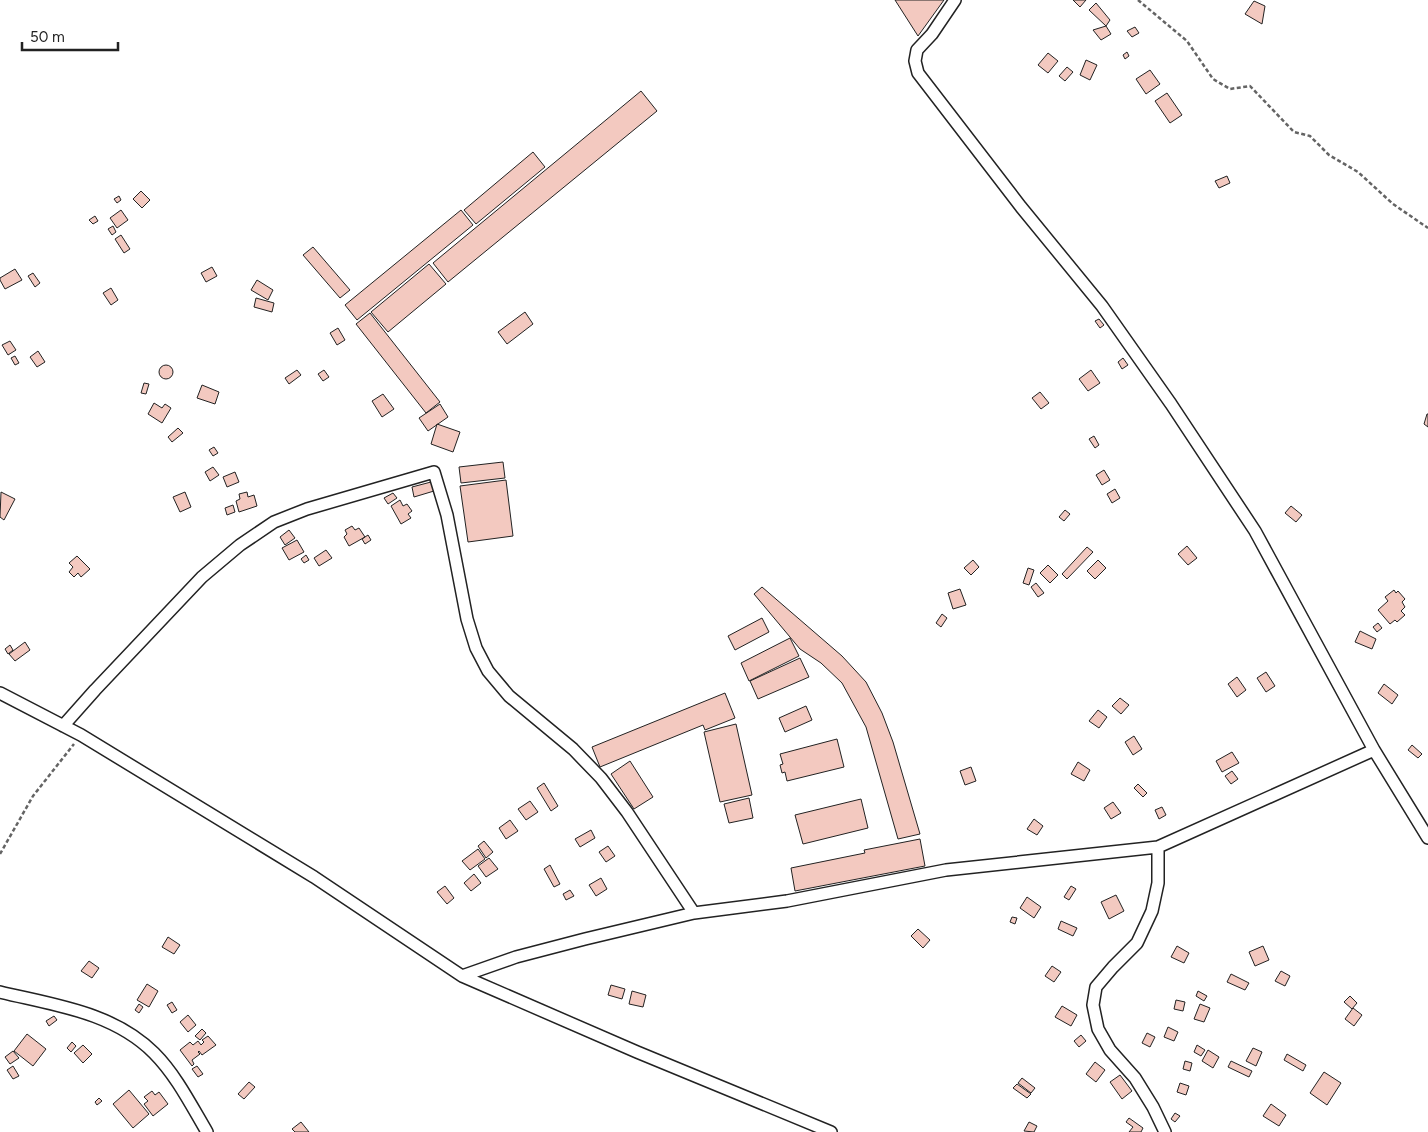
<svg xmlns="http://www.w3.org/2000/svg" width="1428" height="1132" font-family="Figtree,sans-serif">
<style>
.building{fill:#f3c9c0;stroke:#222}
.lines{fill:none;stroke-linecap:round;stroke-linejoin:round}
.minor-casing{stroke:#222;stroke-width:14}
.path{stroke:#646464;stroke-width:2.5;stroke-dasharray:4 2.5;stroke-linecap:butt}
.minor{stroke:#fff;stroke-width:11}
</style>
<rect width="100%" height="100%" fill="#fff"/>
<path class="building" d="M895,0h49l-26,36z
M1073,0h13l-6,7z
M1254,1l11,5 -3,18 -17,-10z
M1096,3l14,17 -4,6 -17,-16z
M1106,26l5,8 -10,6 -8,-10z
M1135,27l4,6 -7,4 -5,-6z
M1127,52l2,4 -4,3 -2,-4z
M1048,53l10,8 -10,12 -10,-8z
M1086,60l11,5 -7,15 -10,-5z
M1067,67l6,5 -8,9 -6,-5z
M1150,70l10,14 -14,10 -10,-15z
M641,91l16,20 -209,171 -15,-19z
M1167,93l15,22 -12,8 -15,-22z
M533,152l12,15 -69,57 -12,-14z
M1227,176l3,7 -11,5 -4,-7z
M141,191l9,9 -8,8 -9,-9z
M119,196l2,4 -4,3 -3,-4z
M121,210l7,10 -11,8 -7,-10z
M461,210l12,15 -116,95 -12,-15z
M95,216l3,5 -5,3 -4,-4z
M113,226l3,6 -4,3 -4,-6z
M121,235l9,14 -6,4 -9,-14z
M313,247l37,43 -10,8 -37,-43z
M429,264l17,20 -58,48 -17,-20z
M212,267l5,9 -11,6 -5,-9z
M15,269l7,11 -17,9 -5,-9v-2z
M33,273l7,10 -5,4 -7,-11z
M257,280l16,10 -5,10 -17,-10z
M111,288l7,12 -7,5 -8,-12z
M256,298l18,5 -2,9 -18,-5z
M525,312l8,12 -26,20 -9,-12z
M370,313l70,89 -14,11 -70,-89z
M1099,319l5,6 -4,3 -5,-7z
M338,328l7,12 -8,5 -7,-12z
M10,341l6,9 -8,5 -6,-10z
M38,351l7,11 -8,5 -7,-10z
M15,356l4,7 -4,2 -4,-7z
M1123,358l5,7 -6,4 -4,-7z
M159 372a7 7 0 1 1 14 0a7 7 0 1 1-14 0Z
M297,370l4,5 -12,9 -4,-6z
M324,370l5,7 -6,4 -5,-7z
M1091,370l9,13 -12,8 -9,-12z
M144,383l5,1 -3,10 -5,-1z
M202,385l17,7 -4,12 -18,-6z
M1040,392l9,11 -8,6 -9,-11z
M383,394l11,15 -12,8 -10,-16z
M154,403l8,5 3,-4 6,4 -9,15 -14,-9z
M440,404l8,13 -20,14 -9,-13z
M1427,414h1v13l-4,-3z
M437,424l23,8 -7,20 -22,-8z
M178,428l5,5 -11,9 -4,-5z
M1094,436l5,9 -4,3 -6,-9z
M214,447l4,6 -5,3 -4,-6z
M503,462l2,16 -44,5 -2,-16z
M213,467l6,8 -9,6 -5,-9z
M1104,470l6,10 -8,5 -6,-10z
M235,472l4,10 -12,5 -4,-10z
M506,480l7,56 -45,6 -8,-56z
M431,482l3,9 -20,6 -2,-10z
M1115,489l5,9 -8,5 -5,-9z
M1,492l14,7 -11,21 -4,-3z
M185,492l6,15 -11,5 -7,-15z
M247,492l1,5 6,-2 3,11 -18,6 -3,-11 4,-2 -1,-5z
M393,493l4,5 -9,6 -4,-6z
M400,500l3,6 4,-2 5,7 -4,3 3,4 -10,6 -10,-18z
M233,505l2,7 -8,3 -2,-7z
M1291,506l11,9 -6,7 -11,-9z
M1065,510l5,4 -6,7 -5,-4z
M352,526l3,4 4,-2 6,9 -16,9 -5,-9 3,-3 -2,-4z
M289,530l6,8 -10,7 -5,-8z
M368,535l3,5 -6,4 -3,-5z
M297,540l7,12 -15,8 -7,-12z
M1187,546l10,12 -9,7 -10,-11z
M1087,547l6,5 -26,27 -5,-5z
M326,550l6,8 -13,8 -5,-8z
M306,555l3,5 -5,3 -3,-4z
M77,556l13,13 -9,8 -3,-4 -4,4 -5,-5 4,-5 -4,-4z
M973,560l6,7 -8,8 -7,-7z
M1098,560l8,8 -11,11 -8,-8z
M1048,565l10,10 -8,8 -10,-10z
M1028,568l6,2 -5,15 -6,-2z
M1036,583l8,10 -6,4 -7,-10z
M762,587l80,69 24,26 16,31 11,29 27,92 -22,5 -32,-112 -24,-44 -21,-20 -21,-14 -46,-55z
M960,589l6,16 -13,4 -5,-16z
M1394,590l2,3 2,-2 7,8 -3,3 3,5 -4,4 4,4 -8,7 -2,-2 -5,4 -12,-14 10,-9 -3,-4z
M942,614l5,4 -6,9 -5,-4z
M762,618l7,14 -34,18 -7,-14z
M1378,623l4,5 -5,4 -4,-5z
M1360,631l16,8 -4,10 -17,-7z
M790,638l9,18 -50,25 -8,-18z
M25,642l5,8 -15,11 -6,-7z
M10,645l3,5 -5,4 -3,-5z
M800,658l9,19 -51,22 -8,-18z
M1266,672l9,14 -9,6 -9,-14z
M1237,677l9,13 -9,7 -9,-13z
M1384,684l14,11 -6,9 -14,-11z
M725,693l10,25 -30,12 -2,-5 -103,42 -8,-20z
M1120,698l9,7 -8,9 -9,-8z
M806,706l6,14 -27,12 -6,-14z
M1098,710l9,7 -8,11 -10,-7z
M736,724l16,71 -32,7 -16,-70z
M1134,736l8,13 -9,6 -8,-13z
M837,739l7,28 -57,14 -2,-9 -3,1 -2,-8 3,-1 -3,-10z
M1412,745l10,9 -4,4 -10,-8z
M1232,752l7,11 -17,9 -6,-11z
M630,761l23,36 -19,12 -23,-35z
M1078,762l12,8 -6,11 -13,-7z
M971,767l5,14 -11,4 -5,-14z
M1232,771l6,8 -7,5 -6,-8z
M544,783l14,23 -7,5 -14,-23z
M1138,784l9,9 -4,4 -9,-9z
M749,798l4,20 -24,5 -5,-19z
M861,799l7,29 -65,16 -8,-29z
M530,801l8,11 -12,8 -8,-11z
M1113,802l8,11 -10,6 -7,-11z
M1162,807l4,8 -7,4 -4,-9z
M1034,819l9,7 -6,9 -10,-6z
M510,820l8,11 -12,8 -7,-11z
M591,830l4,8 -15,9 -5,-8z
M920,839l5,27 -130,25 -4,-23 74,-15 -1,-3z
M484,841l9,11 -7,6 -8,-12z
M608,846l7,10 -9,6 -7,-10z
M478,849l7,10 -15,11 -8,-9z
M489,858l9,11 -12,8 -8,-11z
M550,865l10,19 -6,3 -10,-18z
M474,874l7,9 -10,8 -7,-8z
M601,878l6,11 -11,7 -7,-11z
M445,886l9,12 -7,6 -10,-12z
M1071,886l5,3 -7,11 -5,-3z
M570,890l4,6 -8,4 -3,-6z
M1116,895l8,16 -15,8 -8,-17z
M1027,897l14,10 -7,11 -14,-10z
M1012,917l5,1 -2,6 -5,-2z
M1061,921l16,7 -4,8 -15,-7z
M918,929l12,11 -7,8 -12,-12z
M168,937l12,8 -6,9 -12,-7z
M1177,946l12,7 -5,10 -13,-6z
M1263,946l6,14 -14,6 -6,-14z
M89,961l10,7 -7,10 -11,-7z
M1052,966l9,6 -7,10 -9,-6z
M1281,971l9,5 -5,10 -10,-5z
M1231,974l18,9 -4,7 -18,-8z
M147,984l11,7 -9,16 -12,-7z
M611,985l14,4 -3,10 -14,-4z
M632,991l14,4 -3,12 -14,-3z
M1198,991l9,5 -3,5 -8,-5z
M1350,996l7,7 -5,6 -8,-7z
M1176,1000l9,2 -2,9 -9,-2z
M172,1002l5,8 -5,3 -5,-8z
M139,1004l4,3 -4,6 -4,-3z
M1200,1004l10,4 -6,14 -10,-3z
M1062,1006l15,9 -6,11 -16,-9z
M1353,1008l9,7 -8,11 -9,-7z
M188,1015l8,10 -8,7 -8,-10z
M54,1016l3,4 -8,6 -3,-5z
M1168,1027l10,5 -4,9 -10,-4z
M202,1029l4,4 -6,7 -5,-4z
M1147,1033l8,4 -5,10 -8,-4z
M27,1034l19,15 -13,17 -19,-15z
M1081,1035l5,6 -7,6 -5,-6z
M208,1036l8,9 -14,10 -3,-4 -1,1 2,2 -8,6 2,4 -2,2 -12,-16 10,-8 3,3 5,-4 3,4 3,-3 -2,-2z
M72,1042l4,4 -5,6 -4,-4z
M83,1045l9,9 -9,9 -9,-10z
M1197,1045l8,5 -4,6 -7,-4z
M1253,1048l9,4 -6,14 -10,-5z
M1208,1050l11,7 -6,11 -11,-7z
M13,1051l6,7 -9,6 -5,-7z
M1287,1054l19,11 -3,6 -19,-11z
M1185,1061l7,2 -2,8 -7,-2z
M1231,1061l21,10 -3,6 -21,-10z
M1095,1062l10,8 -9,12 -10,-8z
M13,1066l6,10 -6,3 -6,-9z
M197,1066l6,8 -5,3 -6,-8z
M1324,1072l17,11 -14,22 -17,-12z
M1120,1075l12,16 -10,8 -12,-17z
M1022,1078l13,10 -4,5 -13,-10z
M249,1082l6,5 -11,12 -6,-5z
M1180,1083l9,3 -3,9 -9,-3z
M1017,1084l14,10 -4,4 -14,-10z
M129,1090l20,24 -16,14 -20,-24z
M152,1091l3,4 4,-3 9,12 -15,12 -9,-12 4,-3 -4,-4z
M99,1098l3,3 -5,4 -2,-3z
M1271,1104l15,11 -7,11 -16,-10z
M1175,1113l5,3 -5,6 -4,-3z
M1129,1118l14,10 -2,4h-12l4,-5 -7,-5z
M301,1122l8,10h-14l-3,-3z
M1029,1122l8,4 -3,6 -10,-1z"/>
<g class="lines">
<g class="minor-casing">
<path id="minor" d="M955,0l-23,34 -15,16 -2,11 3,12 103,134 81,99 69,98 84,127 119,219 54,88
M0,693l81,42 233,142 148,99 175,76 194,80
M63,726l32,-36 107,-113 38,-32 34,-23 33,-13 127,-37 13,43 20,104 9,29 12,23 21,25 64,53 28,29 26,34 67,101
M1158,847v36l-6,28 -15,32 -24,24 -17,20 -3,18 5,24 12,21 25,28 18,29 12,25
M462,976l54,-19 69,-18 109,-26 93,-12 159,-31 212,-23 216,-97
M0,992c54,13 113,20 154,61 22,22 37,52 53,79"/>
</g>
<path class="path" d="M1138,0l49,41 26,38 17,10 20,-3 44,46 16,4 19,19 29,17 35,32 35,24
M0,854l33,-58 41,-52"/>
<use href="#minor" class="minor"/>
</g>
<path d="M22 42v8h96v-8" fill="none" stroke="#222222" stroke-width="2.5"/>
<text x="30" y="42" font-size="15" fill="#222222" stroke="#ffffff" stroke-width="4" paint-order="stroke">50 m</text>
</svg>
